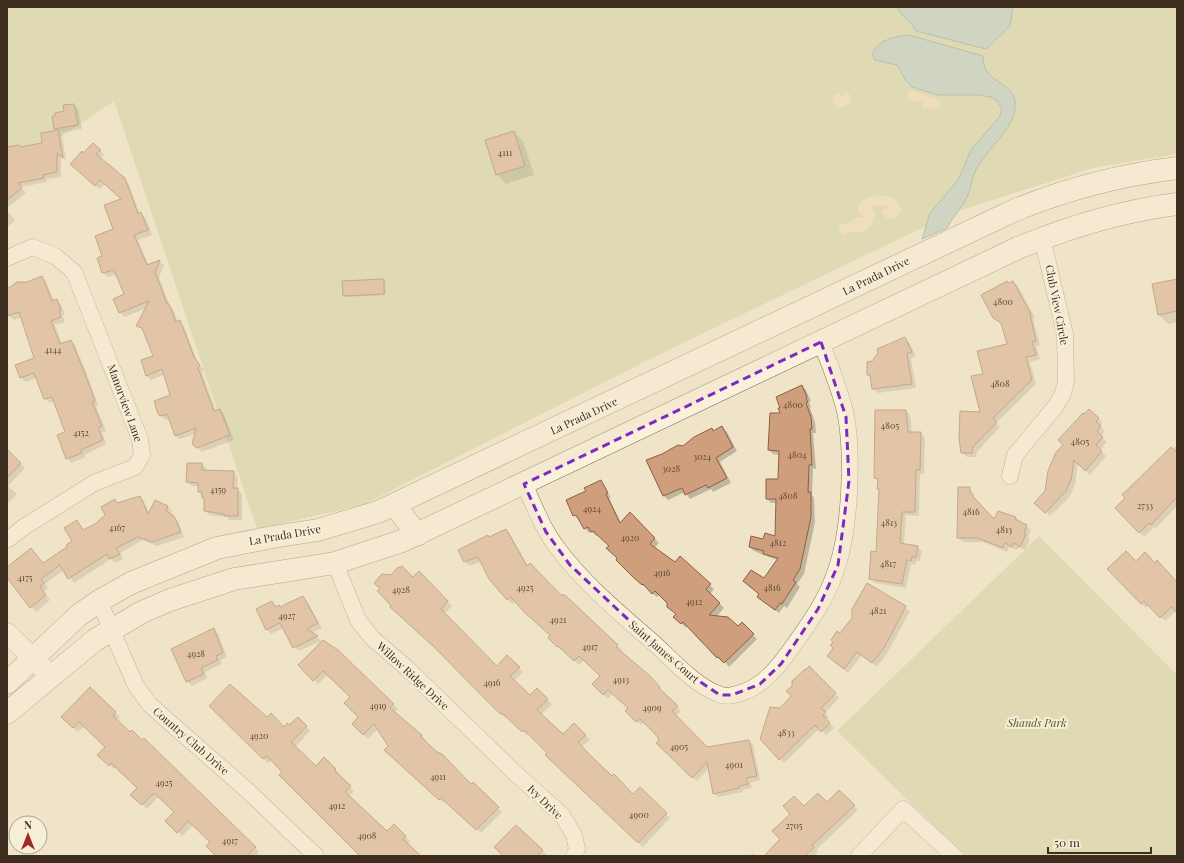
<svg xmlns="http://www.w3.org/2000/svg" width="1184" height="863" font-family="'Playfair Display',serif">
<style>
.green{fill:#c9cf9b}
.sand{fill:#ecd9a5}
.water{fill:#a9c4bc;stroke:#6f938a}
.shadow{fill:#0003}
.building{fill:#cf9f7d;stroke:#8d5f41}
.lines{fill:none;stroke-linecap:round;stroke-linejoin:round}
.minor-casing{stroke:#8d765c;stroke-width:17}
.tertiary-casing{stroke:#8d765c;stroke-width:21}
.secondary-casing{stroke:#6f573f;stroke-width:23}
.minor{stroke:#faf1dc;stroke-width:16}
.tertiary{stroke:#faf1dc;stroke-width:20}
.secondary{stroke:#faf1dc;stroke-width:22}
.marked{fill:none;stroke:#7b2cbf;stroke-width:3;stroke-dasharray:8 5;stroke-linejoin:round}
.labels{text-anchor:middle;stroke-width:4;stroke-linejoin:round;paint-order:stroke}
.number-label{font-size:9px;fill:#624a37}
.street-label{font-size:11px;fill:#3d2e20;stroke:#f7eed8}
.park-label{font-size:11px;font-style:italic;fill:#4d5a26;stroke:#f7eed8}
</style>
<rect width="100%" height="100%" fill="#f0e4c8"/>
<path class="green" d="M7,7h1170v147l-84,14 -140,45 -307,148 -283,144 -106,24 -143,-428 -107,72z
M1039,536l138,139v181h-212l-128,-125z"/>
<path class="sand" d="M909,91c10,-1 17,7 26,7l6,5v2l-5,4 -13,-1 -2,-3 3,-2 -2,-3 -8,2 -6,-4z
M846,92c5,2 6,7 5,11l-12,5 -6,-6v-4l4,-5 6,4z
M878,195c12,1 20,2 23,15l-5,7 -5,2 -7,-2 -3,-7 7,-2 -1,-3 -7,2 -6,-2 -3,2 4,6 -2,9 -6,7 -6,3h-9l-9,3 -5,-6 4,-5 9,-2 6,-5 7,1 -1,-4 -4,-1c-3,-13 8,-15 19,-18z"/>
<path class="water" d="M897,7h116l-3,19 -24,23 -70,-18c-5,-11 -15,-14 -19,-24z
M909,35l74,21c-1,27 29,25 32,45 3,25 -25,45 -37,65 -6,9 -6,21 -11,31 -5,12 -15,20 -20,31l-25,11 8,-26 28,-33 13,-30 29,-34 2,-7 -6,-9 -5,-3 -12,-2h-41l-26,-8 -6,-6 -9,-16 -22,-5 -3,-6c6,-14 23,-18 37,-19z"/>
<path class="shadow" d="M74,105l4,4 4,20 -22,4 2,2 4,25 -5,-4v21l-14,2v3l-26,5 5,6 -19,15v-45l37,-19 13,-13 -2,-2 11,-17z
M514,132l9,9 11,34 -28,9 -9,-10z
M100,150l4,5 -4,4 29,25 11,30 6,4 6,17 -14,5 11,26 10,-5 5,4 -5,12 11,29 3,3 5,13 6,4 14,37 6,7 -2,3 14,38 4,-1 4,4 10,26 -32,12 -9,-8 2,-10 -15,5 -5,-4 -6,-16 -3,1 -7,-6 12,-19 -6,-21 -14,6 -5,-5 8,-19 -9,-25 -8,-5 10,-18 -23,9 -4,-5 5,-17 -8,-21 -9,3 -5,-4 -4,-12 4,-5 11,-26 8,-31 -17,-15 -5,5 -24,-20 6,-17 2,2z
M7,210l8,11 -8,6z
M42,277l4,4 8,20h3l4,4 4,10h-3l3,7 -10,3 7,19 9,-3 4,4 12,29 11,31 -2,1 10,25 -4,1 4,12 -21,11 1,2 -15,6 -4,-5 -1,-26 -12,-31 -4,2 -5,-4 -8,-21 -12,4 -4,-5 14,-18 -13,-42 -8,3 -7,-6v-24z
M383,280l2,2 1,13 -40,2 -2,-2z
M1177,280v42l-9,2 -9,-9 -6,-30z
M1013,282l5,4 17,32 -2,1 7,26 -4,1 4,13 -10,3 6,22 -40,39 4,4 -23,25 -1,5h-9l-5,-4 19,-40 3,-39 24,-29 -5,-20 -9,-7 14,-34z
M905,338l4,4 7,14 -5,2 5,30 -38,5 -5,-4 -2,-11 -3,-3 5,-13z
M802,386l4,4 5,11 -2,1 2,5 -1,1 5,14 1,11h-3l3,36 -3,-1 -1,27 2,3 1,24 -11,52 -7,10 3,3 -13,21 -3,-2 -5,7 -16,-11 -5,-5 2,-2 -16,-14 20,-1 13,-20 -23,-9 -4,-4 14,-7 12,-3 1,-34h-6l-4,-4 12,-19 1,-25 -7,-1 -4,-4 12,-36z
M1089,410l14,13 -3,3 5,5 -5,5 7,6 -7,8 6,6 -16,19 -12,-12 -3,22 -5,11 -20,20 -15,-13 11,-12 19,-46z
M906,411l4,4 2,18h9l4,5 -1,36h-4l-1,42 -13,-1 -2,30 13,2 5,4 -2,10h-4l-1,4 -4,-1 -5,24 -31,-5 -5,-4 7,-26 3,-63 -1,-8 -4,-4z
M722,427l5,5 10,19 -17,11 11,21 -18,9 -2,-3 -21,10 -5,-7 -17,8 -4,-4 -17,-36 36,-13 28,-18 3,3z
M1177,445v61l-21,22 -2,-1 -10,10 -22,-22 4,-17 -3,-3z
M7,450l18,18 -17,18 9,8 -10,10z
M202,464l4,4v4h27l5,5 -1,12 5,5v26h-13l-2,-3 -18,-2 -4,-5v-10l-6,-8v-6h-7l-5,-4z
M601,482l10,16h-2l12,25 9,-9 29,29 -5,5 21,16 5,-6 34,31 -4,5 14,14 -8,9 22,10 4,-4 15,16 -28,28 -6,-7 -1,2 -35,-36 -1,2 -11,-11 2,-2 -9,-12 -9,-8 -2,2 -19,-16 -28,-35 -12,-11 -2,1 -4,-4 -3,1 -10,-14 -5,-4 13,-24z
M969,488l5,5v5l21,23 4,-9 17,6 15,12 -3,7 2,2 -5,11 -6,-3 -2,3 -8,-3 -2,5 -24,-10h-20l-5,-4z
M140,497l4,4 5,12 18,-7 5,5 -1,4 7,6 6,16 -27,9 -14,-6 -23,13 3,6 -8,4 -4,-4 -37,24 -10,-13 -19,14 3,4 -5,4 7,8 -14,12 -29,-36v-7l36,-5 26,-17 5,-6 3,-20 7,9 12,-6 10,-9 9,-15 3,4z
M506,530l4,4 18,32 33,30h4l57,54 -2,2 34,30 27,29 -5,5 31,32 42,-7 4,4 7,35 -10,3 2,5 -9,2v2l-25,5 -4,-4 -5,-25 -12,13 -39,-38 3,-3 -1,-3 -15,-15 -4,3 -14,-14 3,-2 -17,-16 -5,6 -15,-15 8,-8 -17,-16 -5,5 -16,-16 -1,1 -13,-12 2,-2 -35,-35 -4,3 -4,-4 -18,-21 -9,-17 -12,4 -4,-5 24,-23z
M1136,562l19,2 2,-2 20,20v30l-1,-1 -11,10 -16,-16 -3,3 -38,-39z
M419,573l33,33 -8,8 53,53 10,-11 16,16 -9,9 16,16 7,-7 15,14 -11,11 22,20 11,-11 16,16 -9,7 12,13 40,35 7,-7 30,30 -27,29 -97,-92 3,-2 -20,-19 -2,1 -20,-19 -1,2 -6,-4 -62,-64 -40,-35 -20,-23 35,-13z
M868,585l42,26 -22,41 -11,15 -15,-12 -14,18 -16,-13 2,-12 7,-13 12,-16z
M303,597l4,4 15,27 -11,5 11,8 -24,10 -14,-23 -13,6 -5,-5 6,-27 8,6z
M213,630l5,4 9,23 -7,3 2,4 -17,8 2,6 -15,8 -5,-5z
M338,651l60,58 -4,4 28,23 4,4 -1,2 46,43 2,-2 29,29 -21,21 -35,-32 -2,2 -54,-49 -1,-8 -11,-17 -10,10 -15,-15 7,-7 -9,-20 -23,-23 -10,10 -4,-4z
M809,668l30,30 -14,15 4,4 -3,3 8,8 -8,7 -6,-7 -36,35 -22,-24 18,-30 13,-13z
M90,688l30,29 -4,4 14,13 12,7 2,-1 115,112 -2,2 2,2h-41l-7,-13 -18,-18 -11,11 -15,-15 8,-9 -17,-15 -11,12 -15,-15 6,-6 -22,-21 -2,2 -16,-14 8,-8 -22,-21 -6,6 -16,-15z
M210,706l57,13 17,9 5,-1 9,-9 12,13 -15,16 21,20 8,-8 16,15 -2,1 16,16 -6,6 39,35 7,-7 16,16 -3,3 13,12h-57l-91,-96 -4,3z
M839,791l19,19 -42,40 2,2 -5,4h-48l16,-17 23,-31 23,-5z
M516,826l31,29 -2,1h-41z
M753,853l3,3h-7z"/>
<path class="building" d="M74,104l4,21 -24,4 -2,-13h3v-3l9,-2 -1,-6z
M58,130l5,28 -6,-5v19l-14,3 1,3 -26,5 4,5 -15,12v-53l12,-2 1,2 22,-4 -1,-10z
M514,131l11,35 -29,9 -11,-35z
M93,143l8,7 -5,4 29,24 13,36 3,-2 7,18 -14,5 13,30 13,-5 -5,12 12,32h2l7,18 4,-2 14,37 6,8 -2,3 16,43 6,-2 10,26 -33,13 -5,-4 4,-16 -21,8 -8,-22 -7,2 -2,-2 -4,-13 16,-6 -8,-26 -16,7 -5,-16 12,-4 -11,-28 -6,-2 13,-25 -30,12 -6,-14 11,-5 -10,-24 -12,3 -5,-15 5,-2 -7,-20 18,-7 -9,-24 17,-6 -21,-19 -5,6 -25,-22 12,-13 1,2z
M42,276l10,25 5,-2 4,11 -2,1 2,6 -10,4 9,23 11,-4 12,29 12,32 -3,1 10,24 -4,2 5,12 -22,10 1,3 -16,6 -9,-24 8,-3 -13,-35 -8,2 -10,-26 -14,5 -5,-13 19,-7 -15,-46 -12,4v-27l10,-7h10z
M384,279v15l-41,2 -1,-15z
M1177,279v32l-19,4 -6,-31z
M1007,281l1,2 5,-2 18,33h-1l6,27 -4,1 4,13 -10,2 6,23 -39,38 4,4 -24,25 -1,6h-11l-2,-14 1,-28 20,1 -9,-36 12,-2 -6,-23 30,-7 -6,-21 -8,-5 -12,-23z
M905,337l7,15 -5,2 5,30 -40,5 -2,-14h-3v-13l5,-1 6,-8 -1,-4z
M802,385l5,12 -1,1 2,4 -2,1 5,14 1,12h-2l2,36h-3l-1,27h3v25l-11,52 -7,11 3,2 -14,22 -2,-1 -5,7 -18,-13 2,-3 -16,-13 8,-11 13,8 14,-20 -15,-4 1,-3 -15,-4 2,-11 12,3 2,-6 10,3 1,-37h-10v-20h12l1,-28 -11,-1 2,-37h10l-2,-5h2l-4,-11z
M1089,409l10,9 -3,4 5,4 -4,5 6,6 -7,8 6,6 -17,20 -11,-11 -3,21h-1l-4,10 -21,22 -11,-10 11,-12 3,-20 8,-19 7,-7 -5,-5 25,-27 1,1z
M875,410h31l2,22h13l-1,38h-4l-1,42h-13l-2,31 18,3 -2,11h-4l-1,4 -4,-1 -5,24 -33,-5 2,-28 5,1 3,-63h-2l1,-10 -4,-1z
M722,426l11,21 -17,11 11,20 -19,10 -2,-3 -21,10 -3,-7 -19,8 -17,-36 16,-6 16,-9 5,1 11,-9 18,-9 1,3z
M1171,447l6,6v44l-26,28 -2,-2 -10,10 -24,-25 10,-10 -3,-3z
M7,449l14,14 -14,15z
M187,463h15v7l32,1 -1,17h5v28h-14v-2l-20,-3v-13h-2v-6h-4v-9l-12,-1z
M601,480l7,13 -2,1 14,29 10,-11 25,26 -5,6 25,18 5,-6 31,28 -5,5 14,14 -11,12 19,2 10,9 4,-4 12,12 -30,29 -6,-6 -1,1 -34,-36 -2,2 -8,-7 3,-3 -9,-7v-4l-12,-12 -3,3 -9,-10 -1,1 -9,-8 -17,-17 1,-2 -11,-10 3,-2 -16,-15 -2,1 -3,-5 -4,2 -8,-14 -3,1 -7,-16 20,-9 -2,-3z
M958,487h12v6l24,26 4,-8 18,6 -1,2 12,6 -3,8 2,1 -6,13 -6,-4 -2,4 -7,-4 -2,5 -25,-10h-21z
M140,496l8,18 7,-14 13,6 -2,5 8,5 7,16 -29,10 -14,-5 -22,11 4,6 -10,5 -3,-5 -39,25 -8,-14 -19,14 3,4 -4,4 6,8 -16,13 -23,-30v-11l24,-19 12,15 24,-16 -1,-2 6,-4 -8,-13 13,-8 6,10 12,-6 10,-9 -4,-8 14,-8 2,4z
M506,529l21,37 3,-3 31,32h4l53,50 -2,2 34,29 10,11 -1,1 19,18 -6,5 35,36 42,-7 8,36 -11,2 2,6 -9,2v2l-26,6 -6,-32 -15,16 -36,-35 3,-3 -2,-2 1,-1 -18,-18 -4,3 -11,-11 3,-3 -20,-18 -5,5 -11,-11 8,-8 -21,-20 -5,5 -16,-15 -1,1 -9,-9 2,-3 -26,-23 -13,-15 -4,3 -18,-21 -11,-22 -14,5 -6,-12 30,-15 1,2z
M1126,551l10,10 9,-9 10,11 2,-3 20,22v31l-6,-6 -11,11 -16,-17 -3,3 -34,-35z
M402,566l11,11 6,-6 29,30 -7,8 56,57 10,-11 13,12 -10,9 20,19 7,-7 11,11 -11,11 26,24 11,-11 12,12 -8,7 13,14 21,20 2,-2 19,20 7,-7 27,26 -29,30 -93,-88 2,-2 -23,-23 -2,2 -20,-19 -1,1 -6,-5 -61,-62 -44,-40 1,-1 -2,-3 -12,-12 3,-2 -6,-6 8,-9 9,1 6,-7z
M867,583l39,23 -22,42 -12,15 -15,-11 -13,17 -17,-13 6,-8 -3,-3 3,-3 -2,-2 6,-9 3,2 12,-15v-9z
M303,596l15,27 -11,6 11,7 -25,12 -13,-25 -14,7 -10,-21 16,-8 3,6 4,-2 1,2z
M214,628l9,25 -7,3 2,4 -17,8 3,6 -18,8 -15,-33z
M323,640l15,10 56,54 -4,4 32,27 -1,2 16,15 5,2 29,30 2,-2 26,25 -23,23 -35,-32 -2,2 -55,-50 4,-4 -14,-22 -11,11 -11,-11 6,-7 -14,-14 6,-6 -27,-26 -10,10 -15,-16z
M809,666l27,27 -15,15 5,4 -3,3 7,8 -9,9 -6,-7 -36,35 -19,-21 10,-32 10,1 11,-12 -5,-5 6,-5v-5l13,-12 1,1z
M230,684l37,33 4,-4 13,14 3,-4 2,2 9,-8 9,9 -16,16 25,24 8,-9 12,12 -2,1 17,16 -6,6 42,39 7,-7 12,12 -3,3 18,17h-61l-81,-81 3,-3 -15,-16 -4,3 -54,-53z
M90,687l26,25 -3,4 17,16 2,-2 10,10 2,-2 112,109 -9,9h-31l-10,-10 4,-4 -22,-21 -11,12 -12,-12 9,-9 -20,-19 -12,12 -12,-10 7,-7 -26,-25 -2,3 -12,-11 8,-8 -26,-25 -6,6 -12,-11z
M839,790l16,15 -43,40 2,2 -9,9h-41l16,-17 -8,-8 18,-17 -7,-8 11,-10 10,10 14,-13 9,9z
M516,825l27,25 -6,6h-34l-9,-9z"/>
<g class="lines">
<g class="minor-casing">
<path id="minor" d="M7,258l26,-11 22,9 19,16 66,167 2,16 -7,12 -41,16 -70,44 -17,13
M1010,476l5,-21 41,-49 7,-13 3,-12 -1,-47 -23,-96
M524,484c11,23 19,46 35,66 27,36 63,65 96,94 17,16 42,43 64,50 3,2 10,2 14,1 29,-5 47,-30 63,-53 17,-24 34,-49 42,-78 12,-38 15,-108 8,-148 -5,-25 -16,-50 -25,-74
M335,563l23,57 14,18 36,31 107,104 47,42 12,20 3,14 -3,7
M99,601l37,85 14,19 98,86 68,65
M859,856l44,-47 51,47"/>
</g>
<g class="tertiary-casing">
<path id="tertiary" d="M7,633l44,43"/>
</g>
<g class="secondary-casing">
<path id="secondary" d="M395,505l22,30
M7,683l72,-68 20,-14 32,-18 86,-35 56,-11 45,-7 60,-18 635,-301c53,-22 107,-36 164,-43
M7,713l88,-73 47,-28 28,-12 64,-21 101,-16 67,-22 616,-293c51,-21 103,-37 159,-44"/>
</g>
<use href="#minor" class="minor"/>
<use href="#tertiary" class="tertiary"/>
<use href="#secondary" class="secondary"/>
</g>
<path d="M0 0H1184V863H0ZM821,342l25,75 3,64 -11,84 -20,44 -37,55 -21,20 -28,11h-12l-39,-26 -111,-104 -24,-33 -22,-48z" fill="#f0e4c8" fill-opacity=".55" fill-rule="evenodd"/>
<path class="marked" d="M821,342l25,75 3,64 -11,84 -20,44 -37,55 -21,20 -28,11h-12l-39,-26 -111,-104 -24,-33 -22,-48z"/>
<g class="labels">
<g class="number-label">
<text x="505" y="156">4111</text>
<text x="1003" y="305">4800</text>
<text x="53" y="353">4144</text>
<text x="1000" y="387">4808</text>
<text x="793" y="408">4800</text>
<text x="890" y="429">4805</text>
<text x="81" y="436">4152</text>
<text x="1080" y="445">4805</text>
<text x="797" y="458">4804</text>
<text x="702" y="460">3024</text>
<text x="671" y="472">3028</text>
<text x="218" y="493">4159</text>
<text x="788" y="499">4808</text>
<text x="1145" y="509">2733</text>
<text x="592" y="512">4924</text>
<text x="971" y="515">4816</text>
<text x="889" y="526">4813</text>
<text x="117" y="531">4167</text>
<text x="1004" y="533">4813</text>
<text x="630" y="541">4920</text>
<text x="778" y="546">4812</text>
<text x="888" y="567">4817</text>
<text x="662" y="576">4916</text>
<text x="25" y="581">4175</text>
<text x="525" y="591">4925</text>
<text x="772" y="591">4816</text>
<text x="401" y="593">4928</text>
<text x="694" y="605">4912</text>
<text x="878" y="614">4821</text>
<text x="287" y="619">4927</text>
<text x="558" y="623">4921</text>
<text x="590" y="650">4917</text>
<text x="196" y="657">4928</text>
<text x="621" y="683">4913</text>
<text x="492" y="686">4916</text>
<text x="378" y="709">4919</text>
<text x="652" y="711">4909</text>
<text x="786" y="736">4833</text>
<text x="259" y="739">4920</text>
<text x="679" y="750">4905</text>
<text x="734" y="768">4901</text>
<text x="438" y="780">4911</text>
<text x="164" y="786">4925</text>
<text x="337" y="809">4912</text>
<text x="639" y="818">4900</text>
<text x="794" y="829">2705</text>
<text x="367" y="839">4908</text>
<text x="230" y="844">4917</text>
</g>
<g class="street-label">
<text transform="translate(876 276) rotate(-26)" y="4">La Prada Drive</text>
<text transform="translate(1057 305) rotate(79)" y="4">Club View Circle</text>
<text transform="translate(125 403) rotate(70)" y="4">Manorview Lane</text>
<text transform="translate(584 416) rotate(-25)" y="4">La Prada Drive</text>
<text transform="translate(285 535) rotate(-10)" y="4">La Prada Drive</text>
<text transform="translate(664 652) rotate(41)" y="4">Saint James Court</text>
<text transform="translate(413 676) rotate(43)" y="4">Willow Ridge Drive</text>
<text transform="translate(191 741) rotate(41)" y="4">Country Club Drive</text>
<text transform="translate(545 802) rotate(44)" y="4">Ivy Drive</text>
</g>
<g class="park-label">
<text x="1037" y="727">Shands Park</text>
</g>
</g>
<rect width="1184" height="863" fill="none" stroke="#3d2e20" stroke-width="16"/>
<g transform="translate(28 835)"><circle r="19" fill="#f7eed8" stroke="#ada18e"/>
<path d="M0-3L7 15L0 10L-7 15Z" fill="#9e2a2b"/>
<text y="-6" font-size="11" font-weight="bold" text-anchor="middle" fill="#3d2e20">N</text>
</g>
<path d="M1048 847v6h103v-6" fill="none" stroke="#3d2e20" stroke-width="2"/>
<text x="1054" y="847" font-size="12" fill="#3d2e20" stroke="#f7eed8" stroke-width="3" paint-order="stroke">50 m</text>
</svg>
